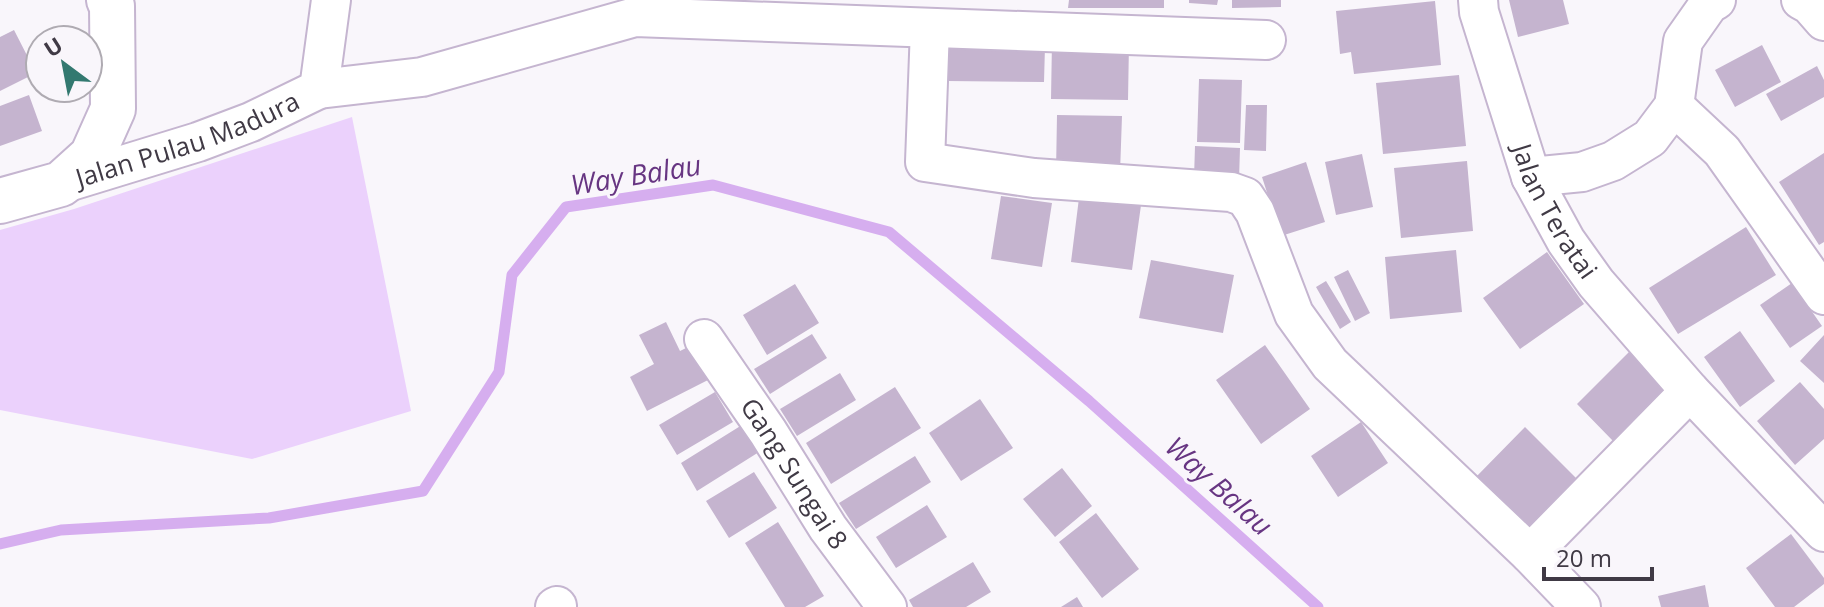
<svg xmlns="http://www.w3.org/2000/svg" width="1824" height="607" font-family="'Open Sans',sans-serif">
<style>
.green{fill:#ebd1fc}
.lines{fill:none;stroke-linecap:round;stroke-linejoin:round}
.stream{stroke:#d6aeef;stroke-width:11}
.building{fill:#c5b4cf}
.minor-casing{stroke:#c5b5d0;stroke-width:42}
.major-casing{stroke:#c5b5d0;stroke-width:48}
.minor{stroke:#fff;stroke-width:38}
.major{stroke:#fff;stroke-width:44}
.labels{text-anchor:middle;stroke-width:6;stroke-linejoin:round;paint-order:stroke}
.street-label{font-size:26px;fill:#403a45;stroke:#f9f6fb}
.water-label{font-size:28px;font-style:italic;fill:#673582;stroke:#f9f6fb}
</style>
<rect width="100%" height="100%" fill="#f9f6fb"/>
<path class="green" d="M352,117l59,294 -159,48 -252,-49v-180l74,-21z"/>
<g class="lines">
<path class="stream" d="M0,544l61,-14 208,-12 154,-27 76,-119 13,-97 54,-68 147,-22 176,47 200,169 229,206"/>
</g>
<path class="building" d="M1069,0h95v8h-96z
M1189,0h29l-1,5 -28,-2z
M1232,0h49v7l-49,1z
M1509,0h54l6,24 -51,13z
M1435,1l6,64 -87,9 -3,-22 -11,2 -4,-43z
M14,30l22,43 -36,18v-54z
M1052,41l77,2 -1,57 -77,-1z
M947,44l98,2 -1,36 -97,-1z
M1762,45l19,37 -46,25 -20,-37z
M1817,66l7,14v17l-43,24 -15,-27z
M1459,75l7,71 -83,8 -7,-71z
M1199,79l43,1 -2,63 -43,-1z
M29,95l13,36 -42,15v-40z
M1246,105h21l-1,46 -22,-1z
M1057,115l65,1 -2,57 -64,-1z
M1195,146l45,2 -1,32 -45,-2z
M1824,153v89l-5,3 -40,-63z
M1362,154l11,53 -37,8 -11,-53z
M1467,161l6,70 -72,7 -7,-70z
M1306,162l19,60 -44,14 -19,-59z
M1080,190l62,8 -10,72 -61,-8z
M1001,196l51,7 -10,64 -51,-8z
M1746,227l30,48 -98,59 -29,-46z
M1456,250l6,62 -72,7 -5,-62z
M1547,252l37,52 -64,45 -37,-51z
M1151,260l83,15 -11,58 -84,-15z
M1348,270l22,43 -15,8 -21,-44z
M1326,281l25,41 -11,7 -24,-42z
M1792,283l30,43 -32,22 -30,-43z
M795,284l24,39 -52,32 -24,-40z
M666,322l14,29 10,-5 18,34 -61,31 -17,-34 24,-13 -15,-29z
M1740,331l35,50 -35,26 -36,-50z
M812,334l15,24 -57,36 -16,-25z
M1824,335v48l-24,-22z
M1265,345l45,64 -49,35 -45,-64z
M1629,352l37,37 -53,52 -36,-37z
M840,373l16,27 -59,36 -17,-27z
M1800,382l24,27v30l-29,26 -38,-44z
M895,387l26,41 -90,56 -25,-41z
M715,392l18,30 -56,33 -18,-30z
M980,399l33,49 -52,33 -32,-48z
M1361,422l27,41 -50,34 -27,-41z
M742,425l17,27 -62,39 -16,-28z
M1525,427l55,55 -50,51 -55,-55z
M915,456l16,26 -75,47 -17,-26z
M1062,468l30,38 -37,31 -32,-38z
M754,472l23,36 -48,30 -23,-37z
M927,505l20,32 -51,31 -20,-31z
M1096,513l43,56 -37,29 -43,-56z
M778,522l46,74 -19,11h-20l-40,-64z
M1791,534l33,44v6l-30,23h-19l-29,-39z
M973,562l18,30 -25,15h-53l-4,-7z
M1705,585l4,22h-48l-3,-11z
M1077,597l6,10h-22z"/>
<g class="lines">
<g class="minor-casing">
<g id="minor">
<path id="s1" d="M1478,0l1,12 52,165 35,64 30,42 94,108 134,141"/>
<path d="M1801,0l9,5 14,16"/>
<path d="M930,28l-5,134 109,16 197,14 14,5 10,15 39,102 36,50 200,190 51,53"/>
<path d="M319,89l103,-12 213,-60 631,23"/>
<path d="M1674,106l48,45 102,144"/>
<path d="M1531,177l51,-5 31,-11 37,-23 24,-32 9,-65 26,-37 7,-4"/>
<path id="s2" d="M61,184l137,-42 53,-20 68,-33 12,-89"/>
<path id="s3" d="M704,339l64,93 60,96 59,79"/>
<path d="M1530,554l160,-163"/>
<path d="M555,607l2,-1"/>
</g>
</g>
<g class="major-casing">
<path id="major" d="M0,201l61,-17 31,-28 21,-47 -1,-103 -3,-6"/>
</g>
<use href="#minor" class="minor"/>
<use href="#major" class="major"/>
</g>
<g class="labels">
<g class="street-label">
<text dy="9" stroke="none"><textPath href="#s2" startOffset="134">Jalan Pulau Madura</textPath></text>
<text dy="9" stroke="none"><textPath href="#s1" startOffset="226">Jalan Teratai</textPath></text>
<text dy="9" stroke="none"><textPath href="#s3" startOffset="162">Gang Sungai 8</textPath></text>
</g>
<g class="water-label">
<text transform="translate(636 175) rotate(-9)" y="10">Way Balau</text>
<text transform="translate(1219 486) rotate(42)" y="10">Way Balau</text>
</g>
</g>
<g transform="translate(64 64) rotate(328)"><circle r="38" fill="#f9f6fb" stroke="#afabb2" stroke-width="2"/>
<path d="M0-6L14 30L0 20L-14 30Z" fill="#337970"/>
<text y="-12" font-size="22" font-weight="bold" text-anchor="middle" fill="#403a45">U</text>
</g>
<path d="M1544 567v12h108v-12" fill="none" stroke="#403a45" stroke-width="4"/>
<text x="1556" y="567" font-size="24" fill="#403a45" stroke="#f9f6fb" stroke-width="6" paint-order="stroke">20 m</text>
</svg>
